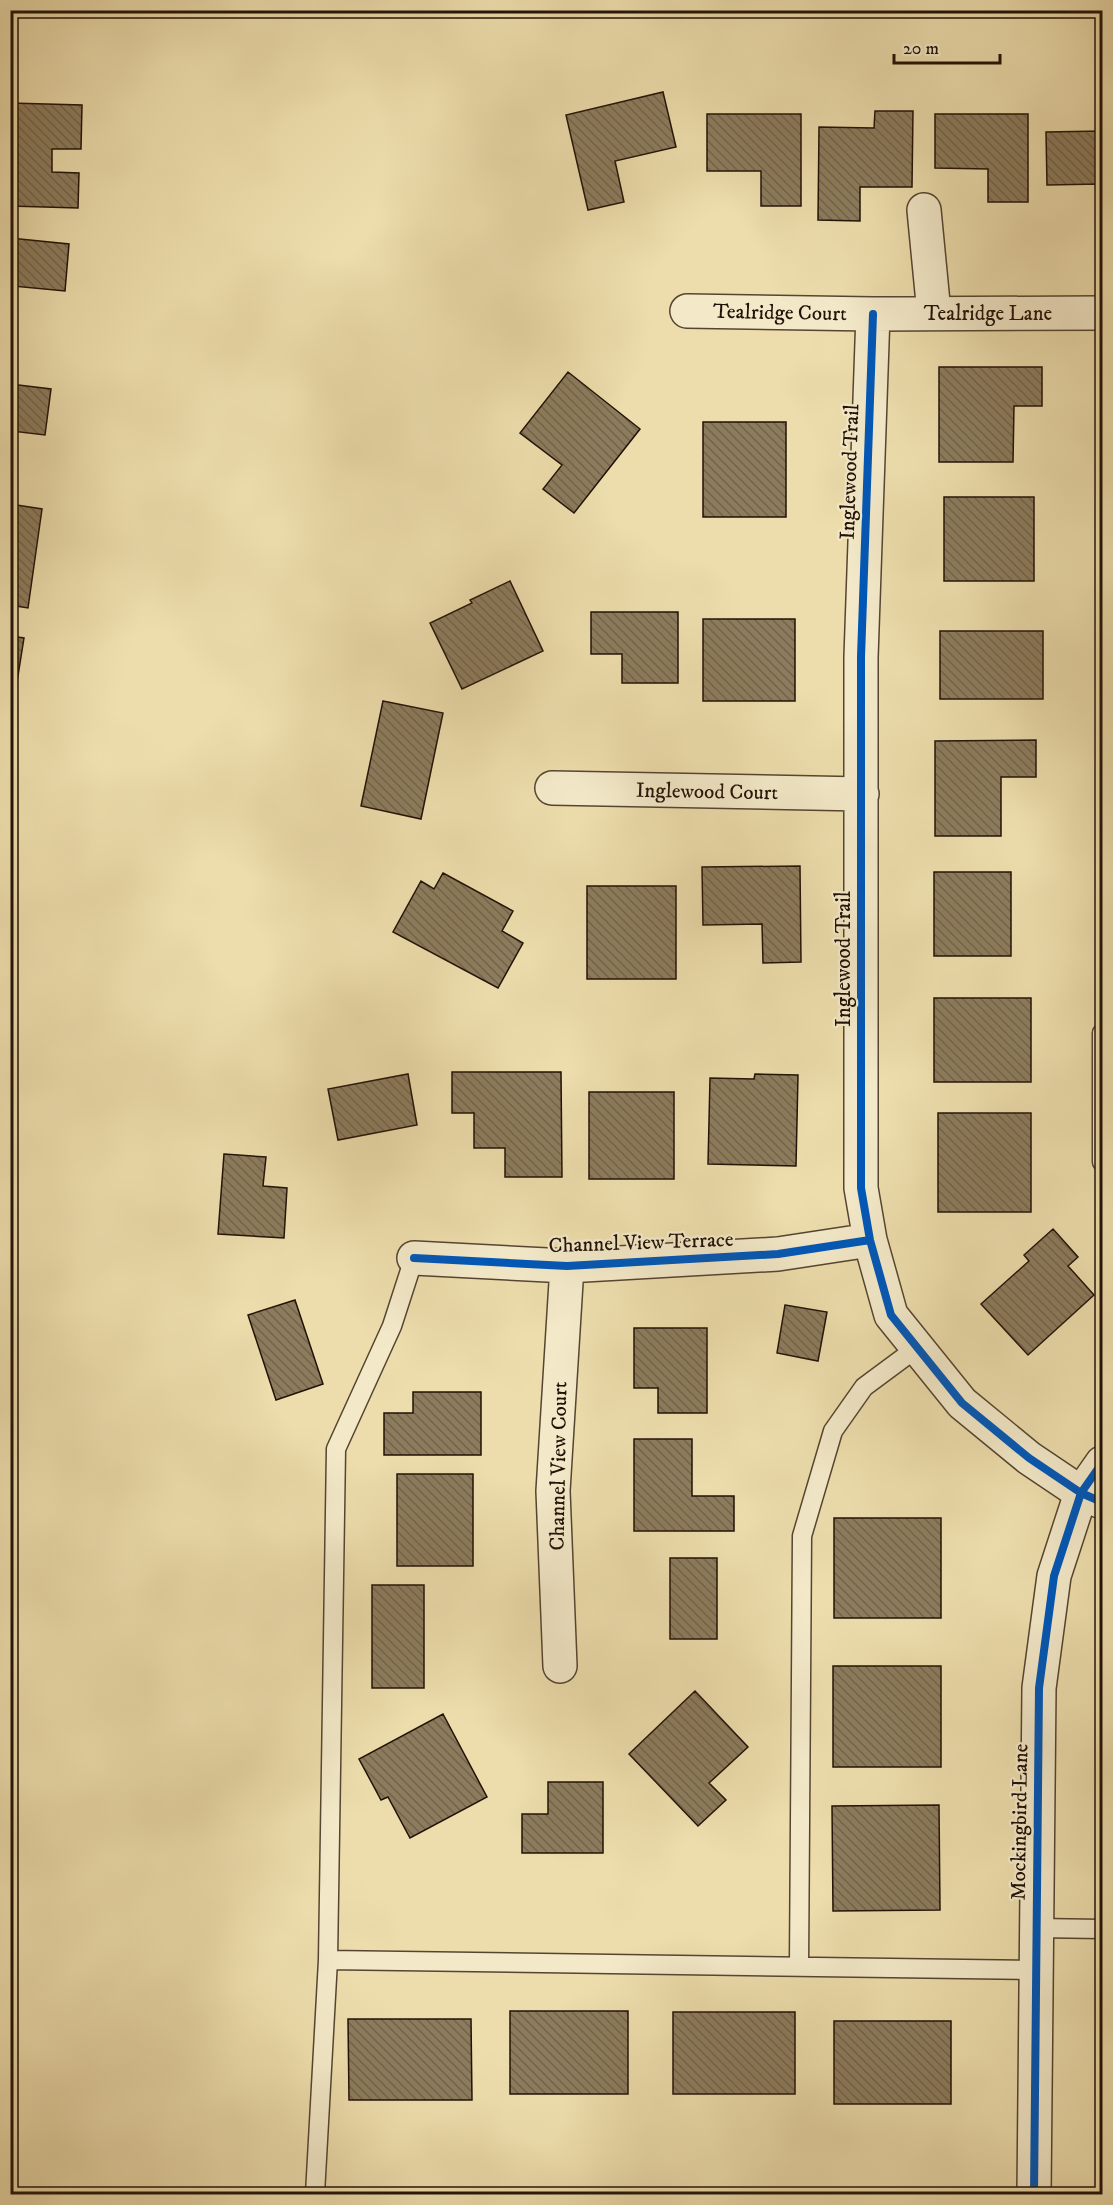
<svg xmlns="http://www.w3.org/2000/svg" width="1113" height="2205" font-family="'IM FELL DW Pica',serif">
<style>
.building{fill:url(#building-back-hatch);stroke:#221207;stroke-width:1.5}
.lines{fill:none;stroke-linecap:round;stroke-linejoin:round}
.service-casing{stroke:#554530;stroke-width:21}
.minor-casing{stroke:#554530;stroke-width:36}
.tertiary-casing{stroke:#554530;stroke-width:36}
.service{stroke:#f3e9c9;stroke-width:18}
.minor{stroke:#f3e9c9;stroke-width:33}
.tertiary{stroke:#f3e9c9;stroke-width:33}
.cycleway-casing{stroke:#f3e9c9;stroke-width:11}
.cycleway{stroke:#0057b8;stroke-width:8}
.labels{text-anchor:middle;stroke-width:4.5;stroke-linejoin:round;paint-order:stroke}
.street-label{font-size:21px;fill:#221207;stroke:#f3e9c9}
</style>
<defs>
<pattern id="building-back-hatch" width="6" height="6" patternUnits="userSpaceOnUse" patternTransform="scale(1.5)"><rect width="6" height="6" fill="#8c7c5d"/><path d="M-1 5l2 2M0 0l6 6M5-1l2 2" fill="none" stroke="#72644b"/></pattern>
</defs>
<rect width="100%" height="100%" fill="#edddac"/>
<filter id="stains"><feTurbulence type="fractalNoise" baseFrequency=".00333" numOctaves="4"/><feColorMatrix values="0 0 0 0 .2 0 0 0 0 .09 0 0 0 0 .02 0 0 0 .5 -.17"/></filter>
<radialGradient id="worn" r=".72"><stop offset=".6" stop-color="#630" stop-opacity="0"/><stop offset="1" stop-color="#630" stop-opacity=".3"/></radialGradient>
<path class="building" d="M663,92l13,55 -61,14 9,41 -36,8 -22,-95z
M10,103l72,2 -1,44h-29v23l27,1 -1,35 -68,-2z
M875,111h38l-1,76h-52v34l-42,-1 1,-93 55,1z
M707,114h94v92h-40v-35h-54z
M935,114h93v88h-40v-33l-53,-1z
M1102,131v92h-2v-39l-53,1 -1,-53z
M10,238l59,6 -4,47 -52,-5 -3,20z
M939,367h103v39h-28l-1,56h-74z
M568,372l72,57 -66,84 -31,-24 19,-24 -42,-32z
M10,384l41,5 -6,46 -33,-4 -2,14z
M703,422h83v95h-83z
M944,497h90v84h-90z
M10,504l32,5 -14,99 -18,-3z
M510,581l33,70 -81,38 -32,-66 42,-20 -2,-3z
M591,612h87v71h-56v-29h-31z
M703,619h92v82h-92z
M940,631h103v68h-103z
M10,636l14,2 -7,44 -7,-1z
M383,701l60,12 -22,106 -60,-13z
M1036,740v37h-35v59h-66v-95z
M800,866l1,96 -38,1 -1,-39 -59,1 -1,-58z
M934,872h77v84h-77z
M443,873l70,38 -11,20 21,12 -25,45 -105,-56 28,-51 13,8z
M587,886h89v93h-89z
M934,998h97v84h-97z
M452,1072h109l1,105h-57v-29h-31v-35h-22z
M408,1074l9,51 -79,15 -10,-51z
M755,1074l43,1 -2,91 -88,-2 2,-86 44,1z
M589,1092h85v87h-85z
M938,1113h93v99h-93z
M224,1154l42,3 -3,29 24,2 -3,50 -66,-4z
M1053,1229l25,28 -10,9 26,29 -66,60 -47,-51 48,-43 -5,-6z
M295,1300l28,84 -47,16 -28,-85z
M785,1305l42,7 -9,49 -41,-8z
M634,1328h73v85h-49v-25h-24z
M413,1392h68v63h-97v-42h29z
M634,1439h58v57h42v35h-100z
M397,1474h76v92h-76z
M834,1518h107v100h-107z
M670,1558h47v81h-47z
M372,1585h52v103h-52z
M833,1666h108v101h-108z
M695,1691l53,56 -39,36 17,17 -28,26 -69,-72z
M443,1714l44,83 -77,41 -22,-41 -7,3 -22,-41z
M548,1782h55v71h-81v-39h26z
M939,1805l1,105 -107,1 -1,-105z
M510,2011h118v83h-118z
M673,2012h122v82h-122z
M348,2019h123l1,81h-123z
M834,2021h117v83h-117z"/>
<g class="lines">
<g class="service-casing">
<path id="service" d="M1102,1033v129
M1036,1928l66,1
M328,1960l8,-511 56,-123 22,-68
M799,1966l3,-430 31,-105 31,-44 54,-40
M315,2194l13,-234 708,10"/>
</g>
<g class="minor-casing">
<path id="minor" d="M924,210l10,103
M687,311l186,3 229,-1
M873,314l-12,343v531l9,52 21,75 71,88 67,55 52,35 21,9
M552,788l310,6
M414,1258l153,8 211,-12 92,-14
M560,1666l-7,-175 14,-225"/>
</g>
<g class="tertiary-casing">
<path id="tertiary" d="M1034,2194l5,-506 15,-112 27,-83 21,-30"/>
</g>
<use href="#service" class="service"/>
<use href="#minor" class="minor"/>
<use href="#tertiary" class="tertiary"/>
<g class="cycleway-casing">
<path id="cycleway" d="M873,314l-12,343v531l9,52 21,75 71,88 67,55 52,35 21,9
M414,1258l153,8 211,-12 92,-14
M1034,2194l5,-506 15,-112 27,-83 21,-30"/>
</g>
<use href="#cycleway" class="cycleway"/>
</g>
<g class="labels">
<g class="street-label">
<text transform="translate(780 312) rotate(1)" y="7">Tealridge Court</text>
<text x="988" y="320">Tealridge Lane</text>
<text transform="translate(849 472) rotate(-88)" y="7">Inglewood Trail</text>
<text transform="translate(707 791) rotate(1)" y="7">Inglewood Court</text>
<text transform="translate(843 959) rotate(-90)" y="7">Inglewood Trail</text>
<text transform="translate(641 1242) rotate(-2)" y="7">Channel View Terrace</text>
<text transform="translate(558 1466) rotate(-89)" y="7">Channel View Court</text>
<text transform="translate(1019 1822) rotate(-89)" y="7">Mockingbird Lane</text>
</g>
</g>
<rect width="1113" height="2205" fill="none" stroke="#edddac" stroke-width="36"/>
<rect x="12" y="12" width="1089" height="2181" fill="none" stroke="#221207" stroke-width="3"/>
<rect x="18" y="18" width="1077" height="2169" fill="none" stroke="#221207" stroke-width="1.5"/>
<path d="M894 54v9h106v-9" fill="none" stroke="#221207" stroke-width="3"/>
<text x="903" y="54" font-size="18" fill="#221207" stroke="#f3e9c9" stroke-width="4.5" paint-order="stroke">20 m</text>
<rect width="100%" height="100%" filter="url(#stains)"/>
<rect width="100%" height="100%" fill="url(#worn)"/>
</svg>
